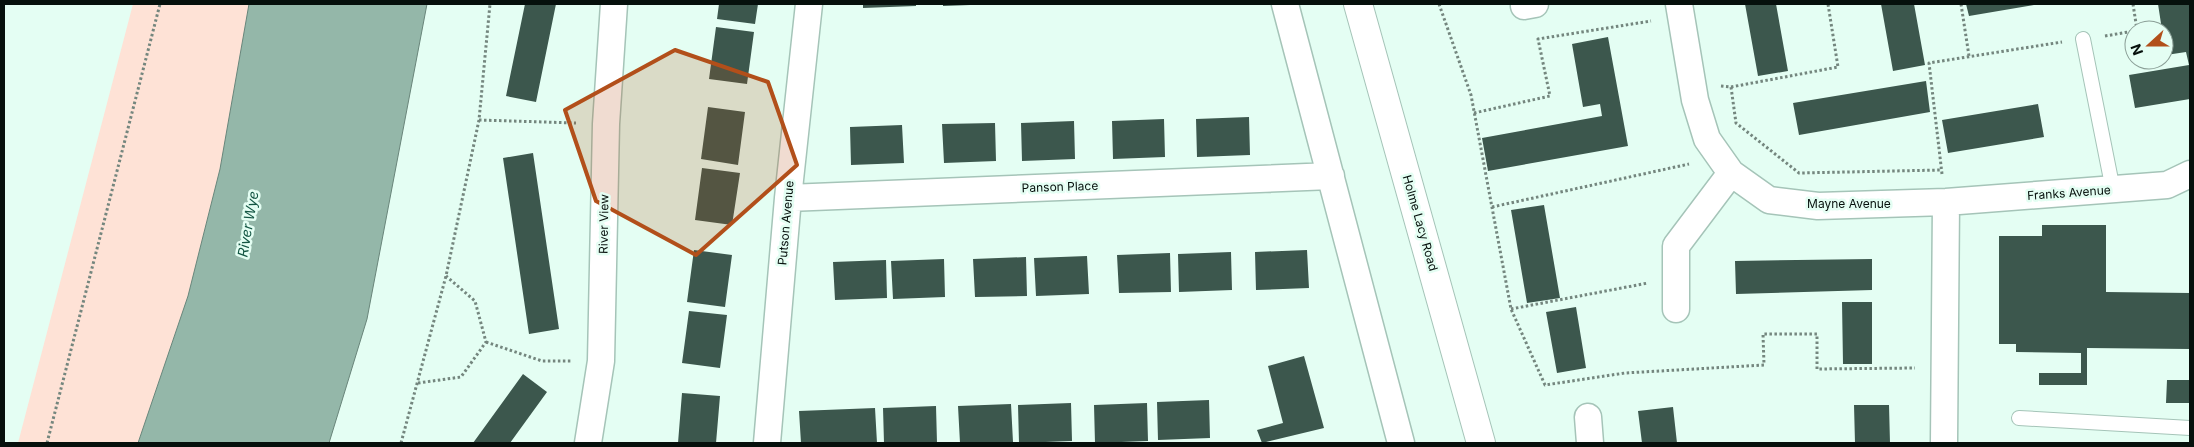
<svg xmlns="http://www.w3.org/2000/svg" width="2194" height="447" font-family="Inter,sans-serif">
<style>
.green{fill:#fee2d6}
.water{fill:#94b7a9;stroke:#69857a}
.building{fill:#3c574d}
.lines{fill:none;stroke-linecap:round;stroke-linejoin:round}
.service-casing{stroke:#a5c4b8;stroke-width:16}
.minor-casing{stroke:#a5c4b8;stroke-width:29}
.tertiary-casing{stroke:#a5c4b8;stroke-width:30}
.path{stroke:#74867e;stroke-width:3;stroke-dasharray:2.5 2.5;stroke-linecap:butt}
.service{stroke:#fff;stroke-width:14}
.minor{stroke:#fff;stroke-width:26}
.tertiary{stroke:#fff;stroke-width:28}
.marked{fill:#b24f1a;fill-opacity:0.2;stroke:#b24f1a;stroke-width:4;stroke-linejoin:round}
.labels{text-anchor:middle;stroke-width:5;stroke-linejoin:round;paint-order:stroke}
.street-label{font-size:12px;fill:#06100c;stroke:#e4fef3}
.water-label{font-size:14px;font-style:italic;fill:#135643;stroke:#e4fef3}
</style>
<rect width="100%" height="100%" fill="#e4fef3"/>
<path class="green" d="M133,4h116l-29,165 -32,127 -50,147h-120z"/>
<path class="water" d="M249,4h178l-60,315 -38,124h-191l50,-147 32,-127z"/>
<path class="building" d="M525,4h31l-20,98 -30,-6z
M719,4h39l-3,20 -38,-5z
M863,4h53v2l-53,2z
M943,4h27v1l-27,1z
M1745,4h31l12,67 -30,5z
M1881,4h33l11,61 -32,6z
M1966,4h68v1l-65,11z
M2158,4h32v95l-55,9 -6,-33 60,-10 -3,-13 -20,3 -2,-25h-2z
M716,27l38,5 -7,52 -38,-5z
M1608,37l20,109 -140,25 -6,-33 120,-22 -2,-12 -17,3 -11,-63z
M1926,81l4,31 -131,23 -6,-32z
M2038,104l6,33 -96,16 -6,-33z
M708,107l37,5 -7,53 -37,-6z
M1249,117l1,38 -53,2 -1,-38z
M1164,119l1,38 -52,2 -1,-38z
M1074,121l1,38 -53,2 -1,-38z
M995,123l1,38 -52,2 -2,-39z
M902,125l2,38 -53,2 -1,-38z
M533,153l26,176 -30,5 -26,-176z
M702,168l38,5 -8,52 -37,-5z
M1544,205l16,93 -33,5 -16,-93z
M2042,225h64v67l84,1v56l-103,-1v37h-48v-12h42v-20l-65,-1v-8h-17v-108h43z
M694,250l38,5 -7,52 -38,-5z
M1307,250l2,38 -53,2 -1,-38z
M1231,252l1,38 -53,2 -1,-38z
M1170,253l1,39 -52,1 -2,-38z
M1087,256l2,38 -53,2 -2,-38z
M1026,257l1,39 -52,1 -2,-38z
M944,259l1,38 -52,2 -2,-38z
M1872,259v31l-136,4 -1,-33z
M886,260l1,38 -52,2 -2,-38z
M1842,302h30v62h-29z
M1576,307l10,61 -29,5 -11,-61z
M689,311l38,4 -7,53 -38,-5z
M1304,356l20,72 -62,15 -5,-13 26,-7 -15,-57z
M523,374l24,18 -37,51h-37z
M2167,380h23v23h-24z
M682,393l38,3 -4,47h-38z
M1209,400l1,38 -52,2 -1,-38z
M1071,403l1,38 -53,2 -1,-38z
M1147,403l1,38 -53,2 -1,-38z
M1011,404l2,38 -53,1 -2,-37z
M1854,405h35l1,38h-35z
M936,406l1,37h-53l-1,-35z
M1673,407l4,36h-35l-4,-32z
M875,408l2,35h-76l-2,-32z"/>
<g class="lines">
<g class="service-casing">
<path id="service" d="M2083,39l30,151
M2019,418l171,10"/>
</g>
<g class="minor-casing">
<path id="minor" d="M1285,4l116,439
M1679,4l16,96 12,39 24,34 38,27 49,6 128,-4 221,-17 23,-11
M1524,6l11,-2
M788,198l543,-22
M1676,309v-63l55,-73
M1588,417l2,26
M588,443l13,-82 5,-237 8,-120
M767,443l21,-245 21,-194
M1944,443l2,-241"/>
</g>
<g class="tertiary-casing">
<path id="tertiary" d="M1358,4l123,439"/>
</g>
<path class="path" d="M1439,4l32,91 40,214 34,76 80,-12 139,-8 -1,-31h54v35l98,-1
M1961,4l8,52
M2133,4l4,26
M2105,36l29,-5
M1721,86l10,1 107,-20 -10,-63
M1731,87l5,36 63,50 142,-3
M1474,113l76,-17 -12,-57 113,-18
M479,120l97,3
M1942,174l-13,-111 133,-21
M1492,207l197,-43
M1511,309l137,-26
M486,342l56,19h30
M418,383l43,-6 25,-35 -11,-41 -29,-25
M47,443l113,-439
M401,443l45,-167 33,-156 11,-116"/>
<use href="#service" class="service"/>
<use href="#minor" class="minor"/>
<use href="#tertiary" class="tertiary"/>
</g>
<path class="marked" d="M675,50l93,32 29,83 -101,90 -100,-54 -31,-91z"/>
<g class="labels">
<g class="street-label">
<text transform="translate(1060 187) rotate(-2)" y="4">Panson Place</text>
<text transform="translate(2069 193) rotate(-4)" y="4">Franks Avenue</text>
<text x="1849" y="208">Mayne Avenue</text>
<text transform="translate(786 223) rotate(-85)" y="4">Putson Avenue</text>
<text transform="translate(1420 223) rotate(74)" y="4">Holme Lacy Road</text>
<text transform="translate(604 224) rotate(-89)" y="4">River View</text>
</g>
<g class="water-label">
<text transform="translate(248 224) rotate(-80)" y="5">River Wye</text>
</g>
</g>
<rect width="2194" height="447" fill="none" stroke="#06100c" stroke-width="10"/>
<g transform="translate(2149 45) rotate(249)"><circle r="24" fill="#e4fef3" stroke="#8b9f97"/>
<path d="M0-4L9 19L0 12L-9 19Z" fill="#b24f1a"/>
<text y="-8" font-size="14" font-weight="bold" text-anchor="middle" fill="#06100c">N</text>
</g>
</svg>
